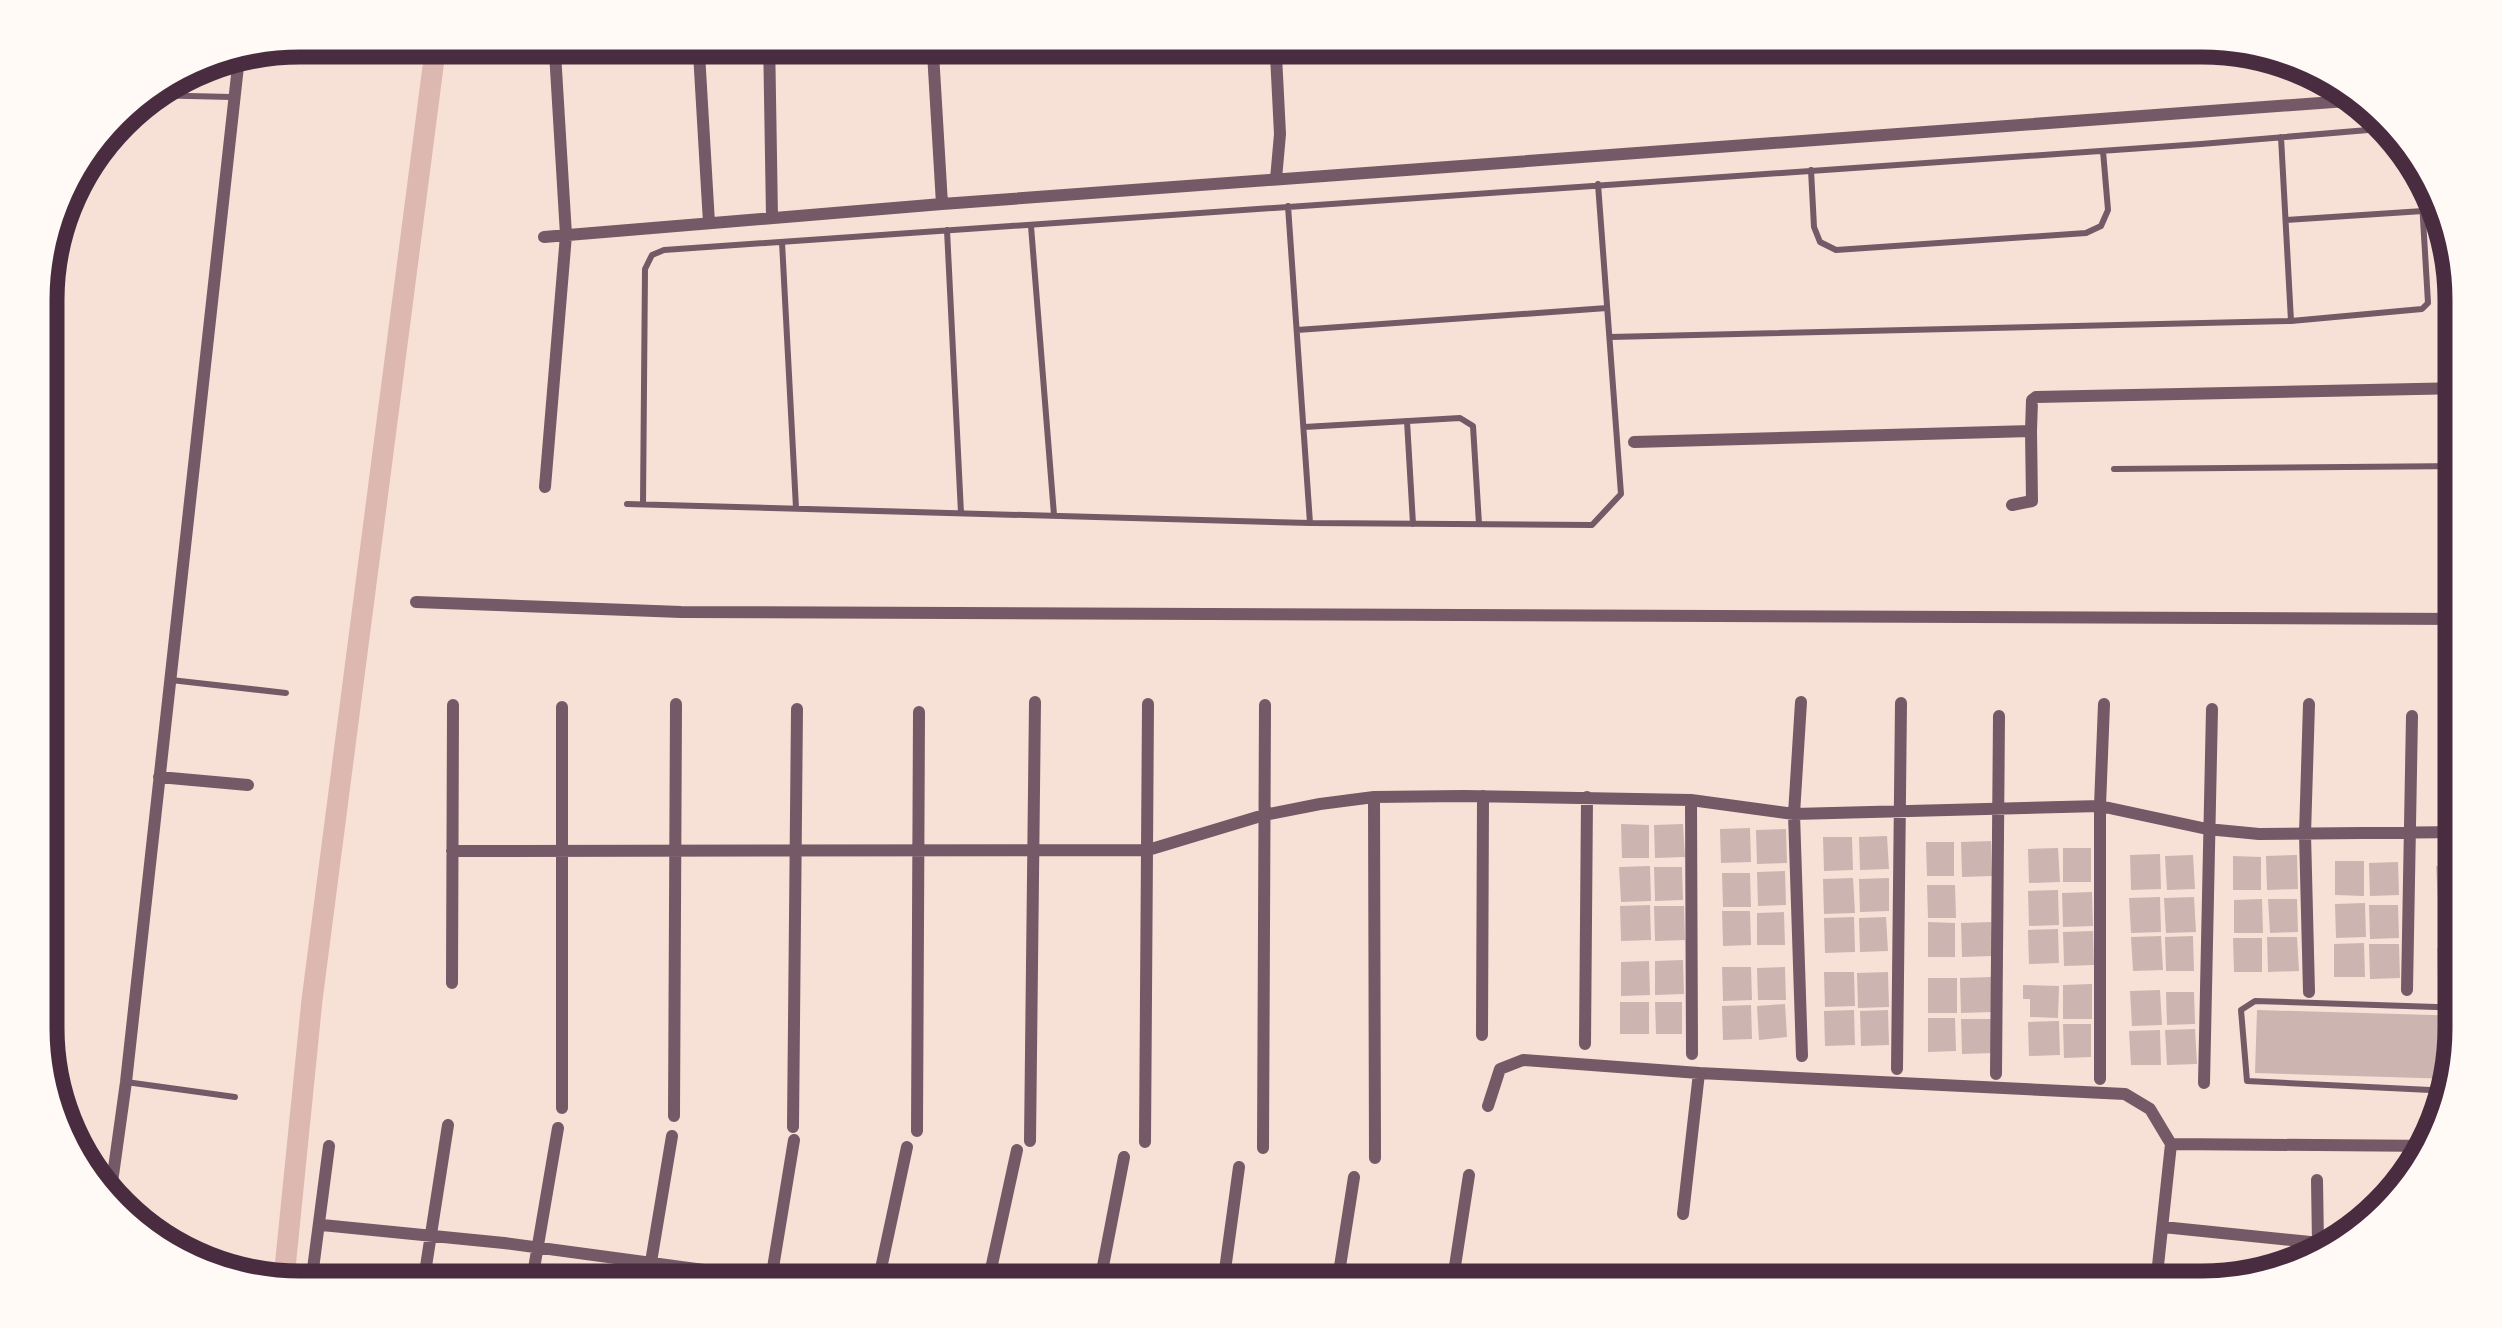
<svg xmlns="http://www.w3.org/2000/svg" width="2502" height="1328" font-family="Raleway,sans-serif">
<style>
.water{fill:#dcb8b0}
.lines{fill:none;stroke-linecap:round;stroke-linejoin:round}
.canal{stroke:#dcb8b0;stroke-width:21}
.building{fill:#ccb4b1}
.service{stroke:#755966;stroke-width:6}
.minor{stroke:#755966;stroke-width:12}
.rim{fill:none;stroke:#4a2c40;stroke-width:15}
</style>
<rect width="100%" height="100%" fill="#f7e1d7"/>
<path class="water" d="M72,171l-35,305v-194l27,-99z"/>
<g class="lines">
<path class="canal" d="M283,1288l29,-288 125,-964"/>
</g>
<path class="building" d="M1621,824l28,1v33h-27z
M1683,824l2,33 -30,1 -1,-33z
M1750,828l1,34 -30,1 -1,-34z
M1786,829l1,34 -30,1 -1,-34z
M1887,836l2,33 -29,1 -1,-33z
M1823,837h29l1,33 -29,1z
M1991,841l1,35 -30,1 -1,-35z
M1926,842h28v34h-27z
M2058,848l2,34 -31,1 -1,-34z
M2063,848h28v34h-28z
M2160,854l1,35 -30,1 -1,-35z
M2193,855l2,34 -28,1 -2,-34z
M2297,855l1,34 -31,1 -1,-34z
M2233,856l28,1v33h-28z
M2335,861h29v35l-29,-1z
M2398,862l1,33 -29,1 -1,-33z
M2466,865v35l-28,1 -2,-35z
M1650,866l1,35 -30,1 -2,-35z
M1654,867h28l1,33 -28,1z
M1785,871l1,34 -28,1 -1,-34z
M1722,873h28l1,34h-28z
M1853,878l2,35 -31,1 -1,-35z
M1889,878v33l-29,1 -1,-33z
M1927,885h28l1,33h-28z
M2058,890l1,35 -30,1 -1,-35z
M2092,892l1,34 -30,1 -1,-34z
M2160,897l1,35 -30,1 -2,-35z
M2194,897l2,35 -30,1 -2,-35z
M2262,899l1,34h-29v-33z
M2268,899h29l1,33 -28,1z
M2365,903l1,34 -30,1 -1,-34z
M1650,905l1,35 -30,1 -1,-35z
M2369,905h29l1,33 -29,1z
M1654,906h30l1,34 -30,1z
M2466,908v35h-27l-1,-34z
M1722,911h28l1,34 -28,1z
M1784,912l1,33h-28v-32z
M1854,917l1,35 -30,1 -1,-35z
M1886,917l2,34 -28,1 -1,-34z
M1928,922l27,1v34h-27z
M1991,922l1,34 -30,1 -1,-34z
M2058,929l1,34 -30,1 -1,-34z
M2093,931l1,34 -30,1 -1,-34z
M2161,936l2,34 -30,1 -2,-34z
M2193,936l1,35h-28l-1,-34z
M2267,937h30l2,34 -31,1z
M2233,938h29v34h-28z
M2364,943l1,34h-31v-33z
M2369,944h30l1,34 -30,1z
M2466,947v35h-28l-1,-34z
M1683,960l1,34 -29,1v-34z
M1649,961l1,34 -29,1v-34z
M1722,967h29l1,33 -29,1z
M1785,967l1,33h-28l-1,-32z
M1824,972h30l1,34 -30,1z
M1888,972l1,35 -31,1 -1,-35z
M1991,977l1,35 -31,1 -1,-35z
M1928,978h29v35h-29z
M2092,984v35h-29v-34z
M2023,985l36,1 -1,32 -28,-1v-18h-7z
M2160,990l2,35 -30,1 -2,-35z
M2166,992h28l1,32 -28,1z
M1620,1002h29v32h-29z
M1655,1002h27v32h-26z
M1785,1004l2,33 -28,3 -2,-34z
M1751,1005l1,34 -29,1 -1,-34z
M1854,1010l1,35 -30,1 -1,-35z
M1888,1010l1,35 -28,1 -1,-35z
M2257,1010l209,6v13l-12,50 -199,-6z
M1928,1018h27l1,33 -28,1z
M1961,1019h31l1,34 -31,1z
M2059,1021l1,34 -31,1 -1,-34z
M2063,1024h28v33l-27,1z
M2195,1029l2,35 -30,1 -2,-35z
M2160,1030l1,35h-30l-2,-34z"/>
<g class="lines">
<path class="service" d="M147,95l84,2
M2281,137l10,184
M1811,170l3,57 6,15 16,8 250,-17 15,-7 7,-16 -5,-59
M1288,206l22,317
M2286,220l137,-9
M1031,226l23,289
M947,230l14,283
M782,242l14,266
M1297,330l310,-22
M1610,337l681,-16 131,-12 6,-6 -9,-152
M1407,421l6,103
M1304,427l156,-9 13,8 6,98
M2114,469l350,-3
M627,504l683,19 282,2 29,-31 -23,-310
M643,504l2,-235 7,-14 12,-5 1537,-106 191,-16
M171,680l115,13
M126,1082l109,15
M2451,1091l-204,-10 -6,-71 14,-9 211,7
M89,1185l19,7"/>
<path class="minor" d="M698,36l11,187
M769,36l3,181
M932,36l10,168
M1275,36l5,98 -4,45
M544,237l398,-33 1419,-104
M1634,442l397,-11 1,-31 4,-3 428,-9
M545,487l21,-252 -12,-199
M2012,505l20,-4 -1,-70
M416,602l265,10 1784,7
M1801,702l-7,112 8,242
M2309,704l-4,130 4,158
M159,777l89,8
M1374,797l1,361
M1691,800l1,254
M452,851l696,-1 116,-35 56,-11 54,-7 89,-1 228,4 103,14 306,-8 107,23 52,5 206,-2
M452,983l1,-278
M2407,990l5,-274
M1482,1035l1,-239
M1585,1044l2,-247
M1897,1069l4,-366
M1996,1074l3,-358
M2100,1079v-273l4,-102
M2204,1083l8,-374
M1488,1106l12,-37 23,-9 176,13 426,21 25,15 21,35 -14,131
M562,1108v-401
M674,1116l2,-412
M793,1127l4,-418
M917,1131l2,-419
M1030,1141l5,-439
M1145,1142l3,-438
M2171,1144l267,2
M1263,1148l2,-443
M2317,1180l1,64
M109,1204l17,-122 114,-1034
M1683,1214l16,-141
M322,1225l182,18 363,49
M2163,1227l187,19
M310,1292l19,-146
M422,1292l26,-167
M530,1292l28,-164
M646,1292l26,-156
M769,1292l25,-152
M876,1292l31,-145
M986,1292l31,-142
M1098,1292l26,-135
M1222,1292l17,-125
M1336,1292l18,-115
M1451,1292l18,-117"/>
</g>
<path d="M0 0H2502V1328H0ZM300 57H2202A243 243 0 0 1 2445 300V1028A243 243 0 0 1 2202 1271H300A243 243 0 0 1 57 1028V300A243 243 0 0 1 300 57Z" fill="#fffaf5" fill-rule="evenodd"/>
<path class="rim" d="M300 57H2202A243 243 0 0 1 2445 300V1028A243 243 0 0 1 2202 1271H300A243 243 0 0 1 57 1028V300A243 243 0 0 1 300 57Z"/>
</svg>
